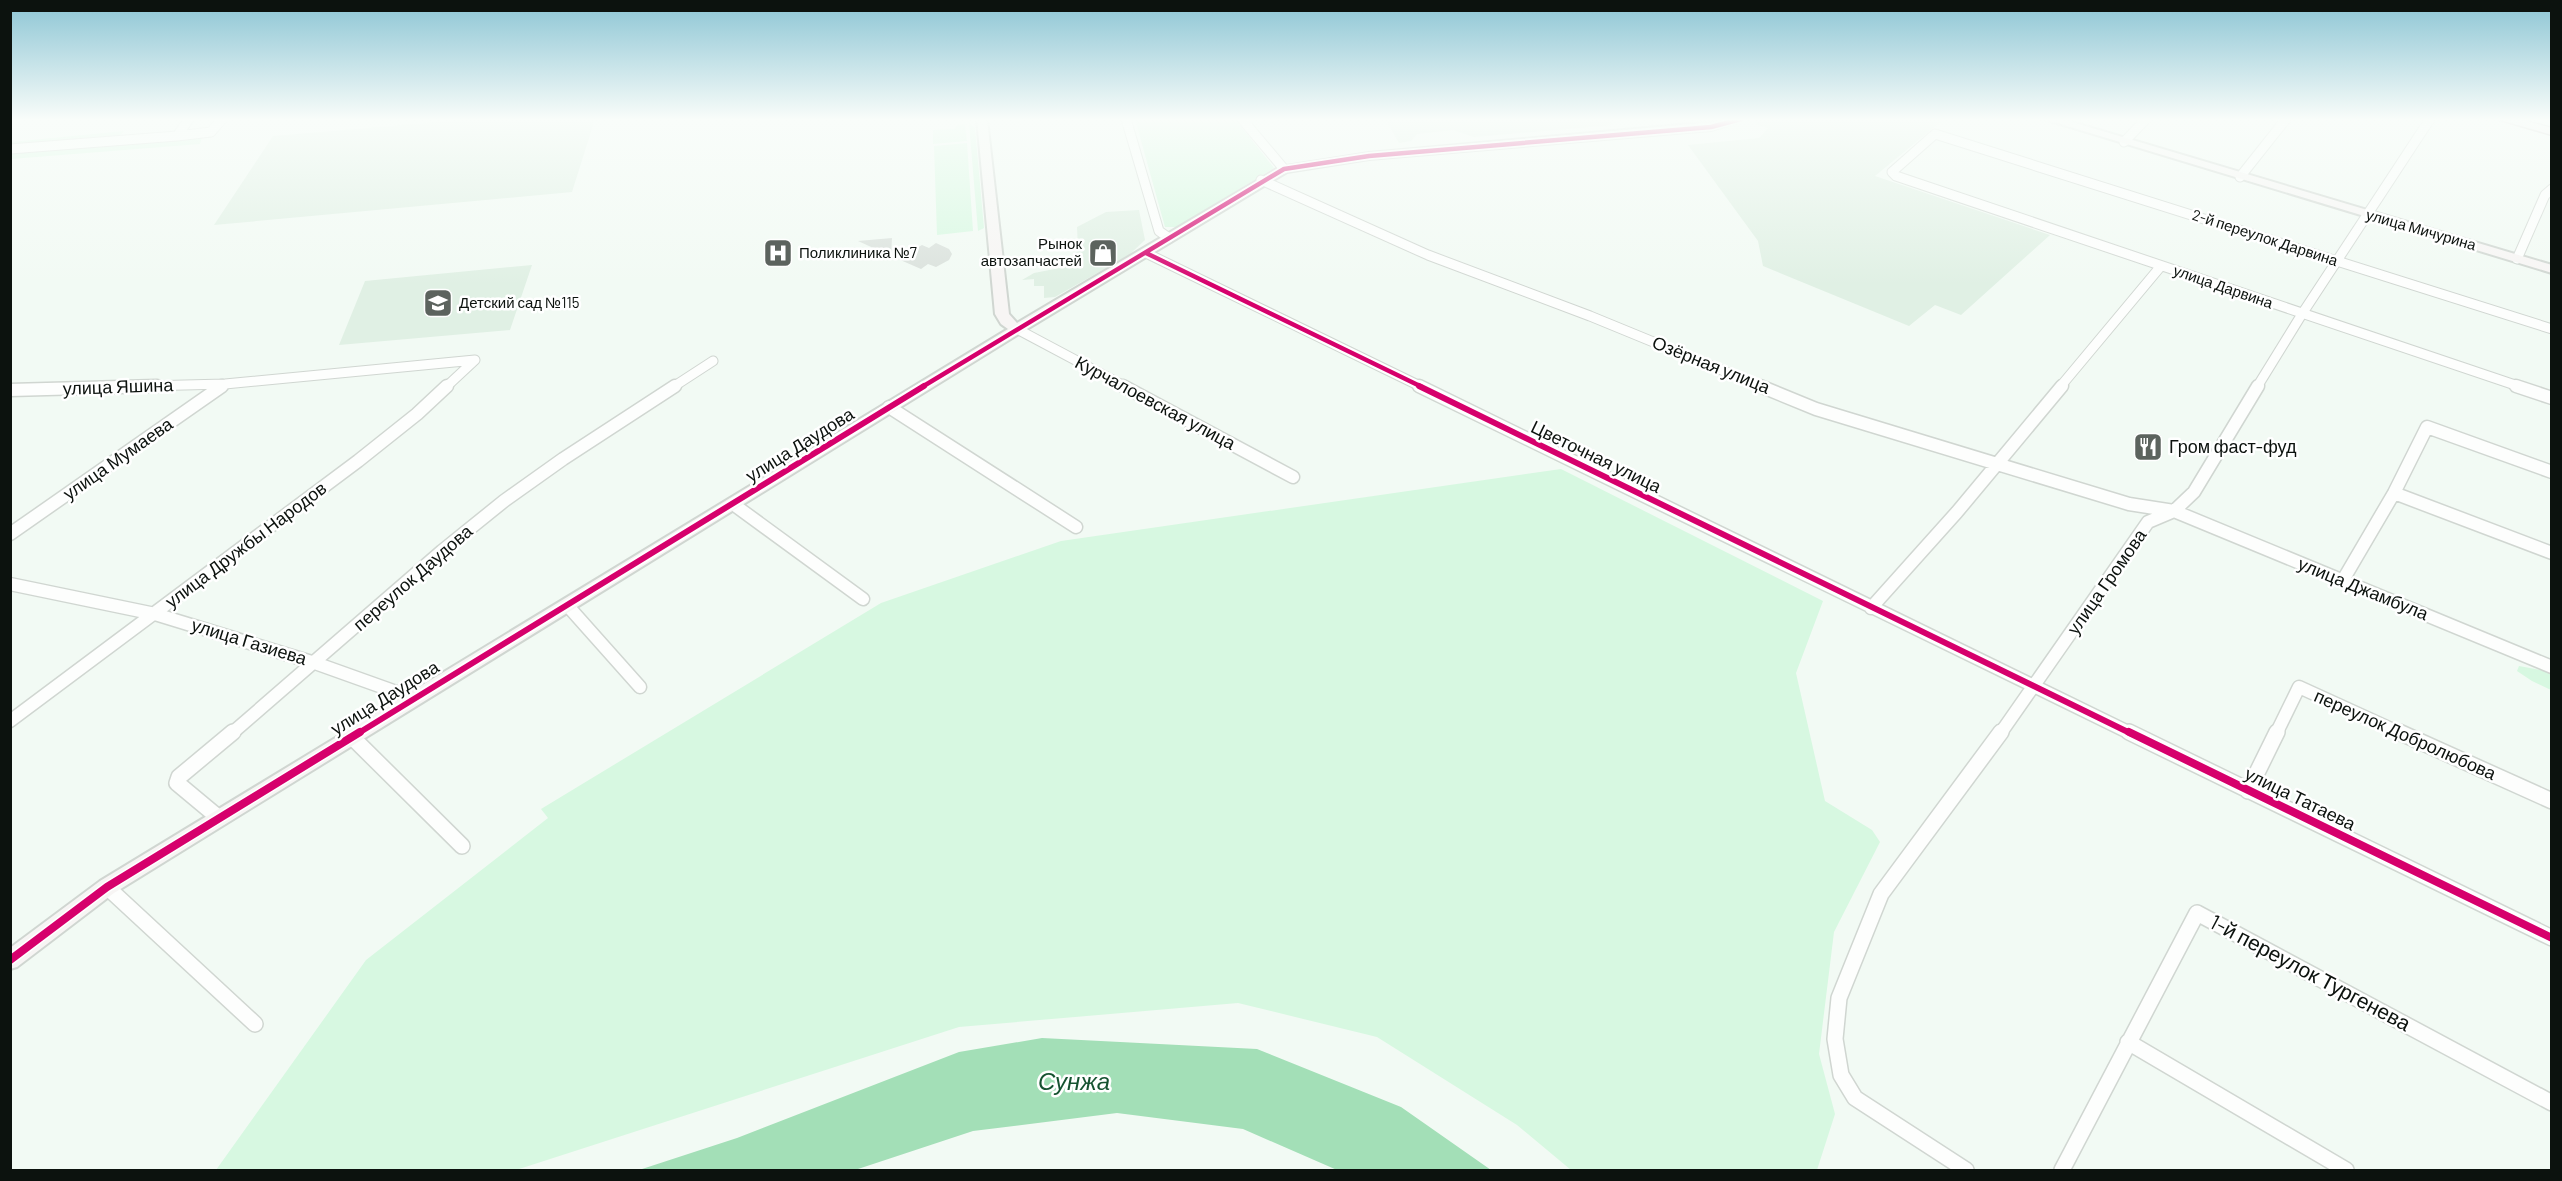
<svg xmlns="http://www.w3.org/2000/svg" width="2562" height="1181" font-family="Barlow,sans-serif">
<style>
.built{fill:#e0f0e4}
.green{fill:#d7f8e1}
.water{fill:#a3dfb7}
.building{fill:#dae1dc}
.lines{fill:none;stroke-linecap:round;stroke-linejoin:round}
.street-far2-casing{stroke:#d0d6d1;stroke-width:11}
.street-far1-casing{stroke:#d0d6d1;stroke-width:15}
.street-casing{stroke:#d0d6d1;stroke-width:18}
.secondary-casing{stroke:#d0d6d1;stroke-width:4}
.primary-casing{stroke:#b7afac;stroke-width:3}
.street-far2{stroke:#fdfefd;stroke-width:9}
.street-far1{stroke:#fdfefd;stroke-width:12}
.street{stroke:#fdfefd;stroke-width:15}
.secondary{fill:#f7f5f4;fill-rule:evenodd}
.primary{fill:#f2ecec;fill-rule:evenodd}
.cycleway-far2-casing{stroke:#fff;stroke-width:8}
.cycleway-far1-casing{stroke:#fff;stroke-width:10}
.cycleway-casing{stroke:#fff;stroke-width:11}
.cycleway-far2{stroke:#d6006c;stroke-width:4.5}
.cycleway-far1{stroke:#d6006c;stroke-width:6}
.cycleway{stroke:#d6006c;stroke-width:8}
.labels{text-anchor:middle;stroke-width:5;stroke-linejoin:round;paint-order:stroke}
.far-street-label{font-size:15px;fill:#0c120e;stroke:#fff}
.far-poi-label{font-size:15px;fill:#0c120e;stroke:#fff;text-anchor:start}
.street-label{font-size:18px;fill:#0c120e;stroke:#fff}
.poi-label{font-size:18px;fill:#0c120e;stroke:#fff;text-anchor:start}
.near-street-label{font-size:21px;fill:#0c120e;stroke:#fff}
.near-water-label{font-size:24px;font-style:italic;fill:#165331;stroke:#fff}
</style>
<rect width="100%" height="100%" fill="#f2faf4"/>
<path class="built" d="M474,119h121l-23,73 -358,33 59,-89z
M1385,119h224l4,6 -139,12 -21,-7 -36,4 -6,7 -12,2z
M1761,119h183l-69,57 175,59 -89,80 -26,-10 -26,21 -146,-60 -5,-25 -70,-96 71,-7 9,-10 -13,-4z
M1139,210l6,30 -16,15 -74,42 -11,1v-12h-10v-7l-12,1 12,-7 26,-5 18,-18 -1,-23 29,-15z
M532,265l-22,65 -171,15 26,-64z"/>
<path class="green" d="M1135,119h100l39,49 -97,59h-12z
M969,123l6,5 9,100 -6,3z
M965,124l2,17 -34,3v-14l22,-1 2,-4z
M124,131l-6,6 -107,9v-4z
M202,137l-2,7 -189,15v-7z
M967,143l6,88 -36,4 -3,-89z
M1561,469l262,132 -27,72 29,128 47,29 8,12 -46,90 -15,122 16,60 -18,56h-246l-54,-45 -140,-88 -139,-34 -279,24 -443,143h-300l150,-210 182,-142 -7,-9 340,-206 180,-62z
M2519,666l32,6v18l-19,-9 -15,-10z"/>
<path class="water" d="M1042,1038l215,11 144,58 90,63h-154l-94,-41 -126,-16 -144,18 -118,39h-216l98,-32 222,-86z"/>
<path class="building" d="M892,238l-1,18 -33,-15z
M936,243l13,6 3,5 -3,6 -13,7 -8,-3 -7,5 -23,-10 24,-14 7,3z"/>
<g class="lines">
<g class="street-far2-casing">
<path id="street-far2" d="M1126,119l33,112 10,7
M1242,119l42,50
M177,136l34,-4 11,-13
M2124,142l22,-23
M10,149l167,-13 12,-17
M2240,177l46,-58
M1261,180l167,75 162,61 173,71
M1146,253l276,134
M2517,259l28,-64 7,-6
M1017,329l109,58
M104,387l121,-3 250,-24
M220,387l3,-2
M446,387l29,-27
M673,387l40,-26
M2060,387l101,-121
M2257,387l45,-73 128,-195
M2521,387l-625,-211 -4,-4 43,-38 617,195"/>
</g>
<g class="street-far1-casing">
<path id="street-far1" d="M1123,386l170,91
M1419,386l713,348
M1760,386l56,23 313,95 45,7 378,156
M2516,386l36,12
M10,390l147,-4
M889,407l187,120
M2394,493l158,60
M733,504l130,95
M10,534l212,-148
M2343,580l51,-87 33,-66 125,45
M10,584l145,30 160,49 98,35
M567,605l73,82
M1871,608l86,-96 105,-126
M10,721l348,-260 59,-47 30,-28
M231,734l211,-183 62,-50 59,-42 112,-73
M2000,734l148,-212 26,-11 20,-19 64,-106
M2276,734l23,-47 103,47"/>
</g>
<g class="street-casing">
<path id="street" d="M2129,732l423,206
M2399,732l153,69
M351,736l111,110
M2248,791l29,-59
M219,818l-42,-35 2,-6 54,-45
M107,887l148,137
M2128,1042l218,128
M1966,1170l-111,-72 -14,-23 -6,-36 4,-41 42,-104 120,-162
M2062,1170l135,-257 355,190"/>
</g>
<g class="secondary-casing">
<path id="secondary" d="M977,119h10l22,195 8,9 263,-156 89,-14 377,-34 -35,11 -342,29 -82,13 -265,160 -908,561 -97,74 -7,2v-21l90,-67 908,-552 -7,-5 -6,-10z
M2044,119h18l490,146v8z"/>
</g>
<g class="primary-casing">
<path id="primary" d="M2497,119h21l34,9v7z"/>
</g>
<use href="#street-far2" class="street-far2"/>
<use href="#street-far1" class="street-far1"/>
<use href="#street" class="street"/>
<use href="#secondary" class="secondary"/>
<use href="#primary" class="primary"/>
<g class="cycleway-far2-casing">
<path id="cycleway-far2" d="M1146,253l276,134
M922,387l362,-218 85,-13 342,-29 30,-8"/>
</g>
<g class="cycleway-far1-casing">
<path id="cycleway-far1" d="M1419,386l713,348
M357,734l567,-348"/>
</g>
<g class="cycleway-casing">
<path id="cycleway" d="M2129,732l423,206
M10,960l97,-73 253,-155"/>
</g>
<use href="#cycleway-far2" class="cycleway-far2"/>
<use href="#cycleway-far1" class="cycleway-far1"/>
<use href="#cycleway" class="cycleway"/>
</g>
<linearGradient id="sky" x2="0" y2="1"><stop stop-color="#8cc5d4"/><stop offset="0.42" stop-color="#f9fdfa"/><stop offset="1" stop-color="#f9fdfa" stop-opacity="0"/></linearGradient>
<rect width="2562" height="285" fill="url(#sky)"/>
<defs>
<g id="hospital-square" transform="scale(1.5)"><rect x="-9" y="-9" width="18" height="18" rx="4" fill="#5c635e" stroke="#fff"/><path d="M-5-5h3v3.5h4V-5h3V5h-3V1.5h-4V5h-3Z" fill="#fff"/></g>
<g id="shop-square" transform="scale(1.5)"><rect x="-9" y="-9" width="18" height="18" rx="4" fill="#5c635e" stroke="#fff"/><path d="M-5-2.5h2.3a2.7 3.5 0 0 1 5.4 0H5L5.5 6h-11ZM-1.5-2.5h3a1.5 2.3 0 0 0-3 0Z" fill="#fff"/></g>
<g id="school-square" transform="scale(1.5)"><rect x="-9" y="-9" width="18" height="18" rx="4" fill="#5c635e" stroke="#fff"/><path d="M0-5L7-2L0 1L-7-2ZM-4 1L0 2.5L4 1V4Q0 6-4 4Z" fill="#fff"/></g>
<g id="restaurant-square" transform="scale(1.5)"><rect x="-9" y="-9" width="18" height="18" rx="4" fill="#5c635e" stroke="#fff"/><path d="M-5-6h1v4h1v-4h1v4h1v-4h1v5L-1.5 .5V6h-2V.5L-5-1ZM5-6V6H3V1.5H1.5Q1.5-4 5-6Z" fill="#fff"/></g>
</defs>
<g fill-rule="evenodd">
<use href="#hospital-square" x="778" y="253"/>
<use href="#shop-square" x="1103" y="253"/>
<use href="#school-square" x="438" y="303"/>
<use href="#restaurant-square" x="2148" y="447"/>
</g>
<g class="labels">
<g class="far-street-label">
<text transform="translate(2421 230) rotate(16)" y="5">улица Мичурина</text>
<text transform="translate(2265 238) rotate(18)" y="5">2-й переулок Дарвина</text>
<text transform="translate(2223 287) rotate(19)" y="5">улица Дарвина</text>
</g>
<g class="far-poi-label">
<text x="1082" y="249" text-anchor="end">Рынок<tspan x="1082" dy="17">автозапчастей</tspan></text>
<text x="799" y="258">Поликлиника №7</text>
<text x="459" y="308">Детский сад №115</text>
</g>
<g class="street-label">
<text transform="translate(1711 365) rotate(22)" y="6">Озёрная улица</text>
<text transform="translate(118 387) rotate(-2)" y="6">улица Яшина</text>
<text transform="translate(1155 403) rotate(28)" y="6">Курчалоевская улица</text>
<text transform="translate(800 445) rotate(-32)" y="6">улица Даудова</text>
<text transform="translate(1596 457) rotate(26)" y="6">Цветочная улица</text>
<text transform="translate(118 459) rotate(-35)" y="6">улица Мумаева</text>
<text transform="translate(246 545) rotate(-37)" y="6">улица Дружбы Народов</text>
<text transform="translate(413 578) rotate(-41)" y="6">переулок Даудова</text>
<text transform="translate(2107 582) rotate(-55)" y="6">улица Громова</text>
<text transform="translate(2363 589) rotate(22)" y="6">улица Джамбула</text>
<text transform="translate(249 642) rotate(17)" y="6">улица Газиева</text>
<text transform="translate(385 698) rotate(-32)" y="6">улица Даудова</text>
<text transform="translate(2405 735) rotate(24)" y="6">переулок Добролюбова</text>
<text transform="translate(2300 799) rotate(26)" y="6">улица Татаева</text>
</g>
<g class="poi-label">
<text x="2169" y="453">Гром фаст-фуд</text>
</g>
<g class="near-street-label">
<text transform="translate(2310 973) rotate(28)" y="7">1-й переулок Тургенева</text>
</g>
<g class="near-water-label">
<text x="1074" y="1090">Сунжа</text>
</g>
</g>
<rect width="2562" height="1181" fill="none" stroke="#0c120e" stroke-width="24"/>
</svg>
